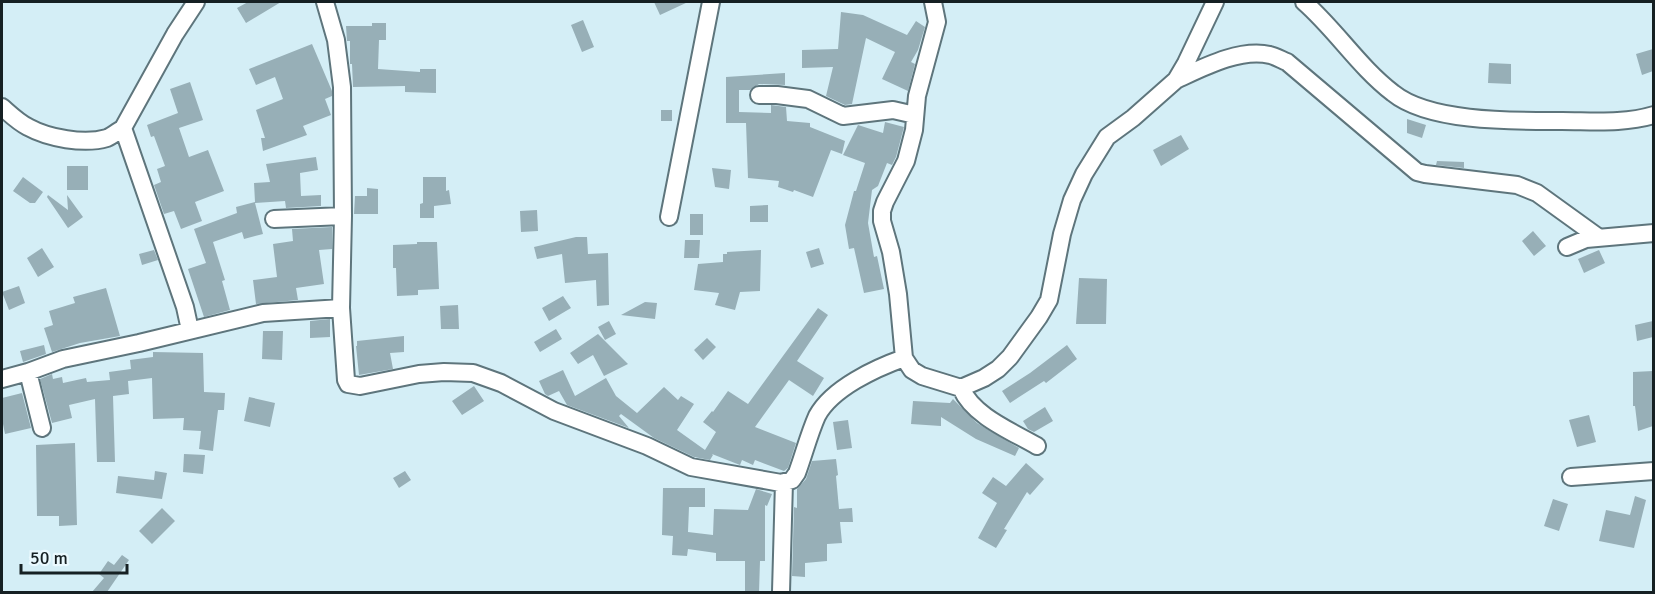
<svg xmlns="http://www.w3.org/2000/svg" width="1655" height="594" font-family="Signika,sans-serif">
<style>
.building{fill:#97afb7}
.lines{fill:none;stroke-linecap:round;stroke-linejoin:round}
.minor-casing{stroke:#5e757c;stroke-width:20}
.minor{stroke:#fff;stroke-width:16}
</style>
<rect width="100%" height="100%" fill="#d4eef6"/>
<path class="building" d="M248,2h33l-35,21 -9,-15z
M654,2h34l-28,13z
M841,12l22,3 44,20 9,-14 9,6 -7,23 -7,12 4,2 -7,27 -26,-12 13,-27 -29,-14 -14,66 -7,1 -19,-9 7,-29 -31,1v-18l36,-1z
M583,20l11,27 -12,5 -11,-27z
M372,23h14v17h-7l-1,29 42,3v-3h16v24l-31,-1v-6l-52,1 -1,-23h-2v-23h-3l-1,-15h26z
M312,44l20,47v5l-7,3 6,16 -28,11 4,9 -44,16 -2,-13h4l-9,-28 27,-11 -8,-22 -19,8 -7,-16z
M1653,49v22l-11,4 -6,-21z
M1489,63l22,1v20l-23,-1z
M785,73v12l-26,-1 -9,6h-11v22l32,1v-8l15,2 1,14 23,2v4l35,14 -3,13 -11,-4 -18,47 -19,-7 -1,2 -15,-5 1,-6 -31,-3 -2,-55h-20v-46z
M190,82l13,38 -24,8 10,29 19,-7 16,41 -29,11 7,19 -21,8 -7,-18 -10,3 -10,-29 7,-3 -4,-13 8,-3 -11,-30 -3,1 -4,-12 31,-12 -8,-24z
M661,110h11v11h-11z
M1407,119l19,6 -4,13 -15,-5z
M885,122l19,5 -8,30 -4,8 -5,-2 -9,23 -6,4 -4,33 6,34 3,-1 7,33 -20,4 -10,-45 -5,1 -4,-24 9,-34h2l9,-28 -22,-8 15,-30 25,8z
M1181,135l8,14 -28,17 -8,-16z
M316,157l2,13 -18,3 1,23 20,-1v11l-35,2 -1,-7 -30,2 8,31 -19,5 -2,-7 -29,10 12,38 -3,1 8,29 -26,7 -16,-48 18,-6 -12,-34 43,-16 -1,-6 19,-5 -1,-19 16,-1 -4,-18z
M1437,161l27,1v6l-28,-3z
M67,166h21v24h-21z
M712,168l19,2 -2,19 -14,-2z
M23,177l20,15 -8,11h-5l-17,-12z
M423,177h23v14l3,-1 2,14 -17,2v12h-14v-14l3,-1z
M367,188l11,1v25h-24l1,-18h12z
M48,195l20,15 -1,-15 16,22 -15,11 -21,-31z
M768,205v17h-18v-16z
M537,210l1,21 -17,1 -1,-21z
M690,214h13v21h-13z
M332,227v22l-13,1 5,34 -28,4 2,12 -42,4 -3,-24 24,-3 -4,-33 20,-3 -1,-12z
M1533,231l13,15 -12,10 -12,-15z
M576,237h11l1,17 20,-1 1,52 -12,1 -1,-26 -31,3 -3,-29 -25,5 -3,-12z
M685,240h15l-1,18h-15z
M417,242h20l2,47 -21,1v5l-21,1 -1,-28h-3v-23l24,-1z
M42,248l12,19 -16,10 -11,-19z
M819,248l5,16 -13,4 -5,-16z
M154,250l4,10 -16,5 -3,-11z
M761,250l-1,41 -20,1 -5,18 -20,-5 4,-12 -25,-3 4,-26 25,-2v-8h4v-2z
M1599,250l6,13 -21,10 -6,-14z
M1079,278l28,1 -1,45h-30z
M19,286l6,17 -16,7 -7,-18z
M106,288l14,48 -40,7 -28,9 -8,-24 9,-3 -4,-14 26,-8 -2,-6z
M563,296l8,12 -22,13 -7,-13z
M645,302l12,1 -2,16 -34,-4z
M458,305l1,24h-18l-1,-23z
M818,308l10,7 -31,46 27,17 -11,18 -24,-16 -34,47 41,16 -8,25 -4,3 -29,-11 -2,5 -11,-5 -2,5 -28,-11 1,1 -3,5 -16,-3 -40,-19 -33,-24 -2,2 10,12 -62,-23 -8,-14 -11,5 -3,-2 -6,-13 24,-11 12,26 31,-18 10,18 21,17 27,-26 14,13 3,-4 13,8 -17,26 28,20 11,-18 -13,-10 9,-11 1,1 15,-21 20,13z
M330,319v18l-20,1v-17z
M609,321l7,13 -11,6 -7,-13z
M1653,321v16l-16,4 -2,-16z
M556,329l6,10 -22,13 -6,-10z
M263,331h20l-1,29 -20,-1z
M598,334l30,30 -24,12 -11,-21 -15,9 -8,-11z
M404,336v16l-14,1 3,16 -34,6 -3,-29h1v-5z
M707,338l9,9 -13,13 -9,-10z
M44,345l2,9 -23,8 -3,-11z
M1067,345l10,14 -31,24 -2,-2 -34,22 -8,-12 28,-18z
M153,352l50,1 1,39 21,1 -1,17h-6l-5,41 -14,-2 2,-18 -18,-1 1,-12 -31,1 -1,-41 -24,3 1,13 -16,2 2,66h-18l-2,-63 -26,6 3,13 -20,5 -12,-44 12,-5 1,5 9,-2 1,6 23,-5 1,4 23,-2 -1,-8 22,-3 -1,-9 23,-3z
M1653,371v55l-15,5 -3,-25h-2v-34z
M474,386l10,15 -22,14 -10,-14z
M22,393l9,35 -26,6 -3,-15v-21z
M249,397l26,6 -5,24 -26,-6z
M953,399l24,24 42,25 -4,8 -39,-17 -35,-22v9l-30,-2 2,-23 37,2z
M1045,407l8,14 -19,11 -6,-3 -5,-8z
M1589,415l7,27 -19,5 -8,-27z
M848,420l4,28 -15,2 -4,-28z
M75,443l2,82 -18,1v-10h-22l-1,-71z
M184,454l21,1 -2,19 -20,-2z
M836,459l2,16 -2,1 3,33 13,-1 1,14h-13l2,21 -15,1v17l-22,2v14l-13,-1 2,-69 3,1v-19l9,-10 6,-18z
M1026,463l18,16 -14,16 -3,-3 -23,37 3,1 -11,18 -18,-10 19,-35 -15,-10 11,-16 13,9z
M155,471l12,2 -5,26 -46,-6 2,-17 36,4z
M405,471l6,9 -12,8 -6,-10z
M663,488h42v19h-16l-1,25 25,3 1,-26 34,1 8,-21 16,5 -5,12 -2,-1v56h-5l-1,31h-14v-31h-29v-8l-28,-4 -1,7 -15,-1 1,-19 -11,-1z
M1635,496l11,4 -12,48 -35,-7 7,-31 24,5z
M1553,499l15,5 -9,27 -15,-5z
M162,508l13,13 -23,23 -13,-13z
M122,555l7,5 -22,32h-15l12,-14 -5,-4 9,-13 6,4z"/>
<g class="lines">
<g class="minor-casing">
<path id="minor" d="M325,2l11,38 6,47 1,129 -2,92 5,72 2,4 12,2 59,-12 25,-2 29,1 28,10 53,28 93,35 44,21 90,16 11,-3 5,-7c7,-19 12,-39 20,-57 15,-28 59,-48 87,-58
M933,2l4,20 -20,74 -3,34 -8,31 -21,41 -3,9v10l9,31 7,42 6,64 8,12 10,6 39,12 23,-10 14,-9 12,-12 29,-40 10,-17 13,-66 10,-34 12,-26 23,-37 26,-19 43,-38 10,-17 29,-61
M1304,2c32,28 55,65 89,91 37,30 124,28 169,28 31,0 62,3 92,-6
M1176,80c26,-12 63,-32 94,-25 5,1 12,5 17,7l130,110 8,2 92,11 20,8 61,44
M759,95h18l31,4 35,17 50,-6 22,5
M2,107c8,7 16,15 26,20 20,11 56,18 79,11 5,-2 11,-7 16,-10l52,-94 21,-32
M123,128l62,179 5,23
M669,217l42,-215
M274,219l69,-3
M1567,247l19,-8 68,-6
M28,372l14,56
M2,379l26,-7 35,-13 76,-16 124,-30 78,-5
M961,388c12,28 50,43 76,58
M1571,477l83,-6
M781,592l3,-110"/>
</g>
<use href="#minor" class="minor"/>
</g>
<rect width="1655" height="594" fill="none" stroke="#162023" stroke-width="6"/>
<path d="M21 564v9h106v-9" fill="none" stroke="#162023" stroke-width="3"/>
<text x="30" y="564" font-size="18" fill="#162023" stroke="#eaf9fe" stroke-width="4.5" paint-order="stroke">50 m</text>
</svg>
